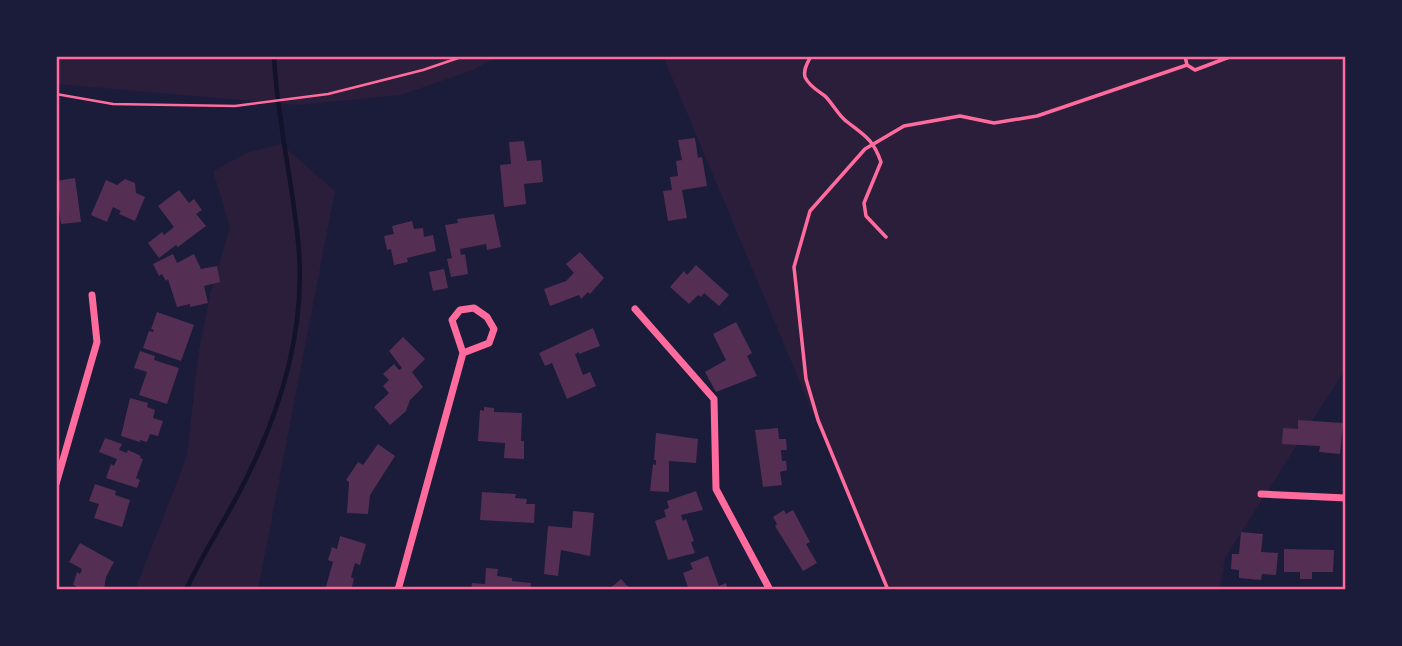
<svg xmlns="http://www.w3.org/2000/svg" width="1402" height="646" font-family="'Nunito Sans',sans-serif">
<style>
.green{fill:#2a1e3b}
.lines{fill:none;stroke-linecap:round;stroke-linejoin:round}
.stream{stroke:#12122b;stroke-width:4.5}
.building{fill:#542f53}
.path{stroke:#ff6b9d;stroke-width:2.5}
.service{stroke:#ff6b9d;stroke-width:3.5}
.minor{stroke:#ff6b9d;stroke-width:7}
.neatline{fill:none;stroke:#ff6b9d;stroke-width:2.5}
</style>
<rect width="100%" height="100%" fill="#1b1b3a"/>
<path class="green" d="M56,56h80l35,3 67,-3h260l-25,14 -72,25 -103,10 -242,-21z
M663,56h683v312l-121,190 -5,32h-333z
M281,144l54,47 -77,399h-123l52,-134 11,-100 12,-62 20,-67 -17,-56 33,-18z"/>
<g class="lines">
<path class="stream" d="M186,590c16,-35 38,-68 56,-103 37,-72 63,-153 57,-235 -5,-66 -22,-130 -25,-196"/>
</g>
<path class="building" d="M695,138l3,20 4,-1 5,29 -25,4 5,28 -19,3 -5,-30 9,-1 -2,-13 8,-1 -2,-15 6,-1 -4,-20z
M524,141l3,20 14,-1 2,22 -19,2 2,20 -22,3 -4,-42 11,-1 -2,-22z
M75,178l6,44 -20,2 -2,-16h-3v-27z
M125,179l10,4 1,10 9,4 -10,24 -16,-7 2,-3 -8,-4 -6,15 -16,-7 15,-35 11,5z
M179,190l10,13 5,-4 8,11 -6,4 10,12 -28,21 -2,-2 -17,13 -11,-15 14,-11 2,3 10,-8 -16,-21z
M494,214l7,33 -14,3 -1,-6 -26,5 1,6 4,-1 3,20 -17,3 -4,-18 5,-1 -7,-33 13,-2 -1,-4z
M412,221l2,8 9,-1 1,9 9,-2 3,16 -29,7 1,4 -14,3 -3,-16 -4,1 -3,-14 10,-2 -2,-8z
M580,252l24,26 -14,16 -2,-2 -7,7 -2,-4 -29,11 -6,-17 22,-8 8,-8 -8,-9z
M173,254l4,9 17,-9 7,15 16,-3 3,16 -16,4 4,17 -18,4v-3l-13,3 -9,-28 -2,2 -4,-7 -3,2 -6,-12z
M696,265l33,30 -10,11 -15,-13 -3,4 -3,-2 -9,9 -19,-17 14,-16 3,4z
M444,269l4,19 -15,3 -4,-19z
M157,312l37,13 -13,36 -38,-13 6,-17 4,1 1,-2 -3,-1z
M736,322l16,31 -5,3 10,20 -41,16 -11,-20 21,-12 -13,-26z
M593,328l7,18 -21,8v-2l-4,2 8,21 7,-3 6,14 -29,13 -15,-36 -7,3 -6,-13z
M403,337l22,22 -13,13 11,15 -13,13 -4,11 -16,14 -16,-18 15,-14 -6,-7 6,-6 -6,-6 11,-10 5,6 3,-2 -13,-17z
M140,351l15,5 -1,4 25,8 -12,36 -28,-9 8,-23 -13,-4z
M130,398l18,5 -1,4 8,3 -2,8 10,3 -5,15 -8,-2 -3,8 -7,-2v2l-19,-6z
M484,407l10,1v4l28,1 -1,28h3v18l-20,-1 1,-15 -27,-2 2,-31 4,1z
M1298,420l45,3 -3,31 -21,-2 1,-6 -38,-2 1,-16 15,1z
M778,428l1,11h7l1,11h-6l1,11h4l1,9 -7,2 2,13 -19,2 -8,-57z
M656,433l42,6 -2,24 -27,-2v31l-19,-1 3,-27 3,1v-5h-2z
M105,438l17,6 -3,6 8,3 1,-3 13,6 -1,2 3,1 -7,19 4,2 -3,8 -31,-10 5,-14 3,2 3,-7 -18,-7z
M378,444l17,12 -25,39 -2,19 -21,-1 2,-31 -3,-2 12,-18 5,3z
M95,484l21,7 -1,4 15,5 -8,27 -28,-9 5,-14 -10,-3z
M696,491l7,19 -22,5 2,6 3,-2 8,22 -3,1 4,11 -27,7 -13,-39 11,-4 -2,-7 5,-2 -2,-7z
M482,492l34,2 -1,4 12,1 -1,5h9l-1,19 -54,-3z
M784,510l2,4 7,-4 17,32 -4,2 11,19 -14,8 -28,-45 2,-2 -4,-7z
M573,511l21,2 -4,43 -29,-6 -3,26 -14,-2 4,-48 24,2z
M1241,532l22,2 -2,18 17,1 -2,22 -14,-1 -1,6 -22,-2v-8l-8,-1 1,-15h7z
M340,536l26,8 -6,21 -5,-2 -4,14 3,2 -3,11h-26l8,-28 -5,-2 4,-13 5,2z
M80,543l34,19 -8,15 -2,13h-28v-4l-3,-1 4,-13 3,2 2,-5 -13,-7z
M1284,549l50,1 -1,22h-21v7h-12v-7h-16z
M708,556l11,30 7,-3 2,7h-39l-6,-17 10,-4 -3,-6z
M486,568l12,1 -1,7 15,2v3l19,2 -1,7h-59l1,-7 13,1z
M621,579l10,11h-23z"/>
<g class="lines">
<path class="path" d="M56,94l57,10 122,2 93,-12 95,-24 41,-14"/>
<path class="service" d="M811,56c-3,6 -8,13 -6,21 3,8 13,14 20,19 8,8 13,19 21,25 19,15 27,18 35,41l-17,41 2,13 20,21
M1185,56l2,9
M888,590l-70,-170 -12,-41 -12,-112 16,-56 55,-62 39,-23 56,-10 34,7 43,-7 150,-51 8,5 37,-14"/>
<path class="minor" d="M635,309l79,90 2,90 54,101
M56,484l41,-142 -5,-47
M1261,494l85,4
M398,590l65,-237 -11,-33 8,-10 14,-2 13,9 7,12 -5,14 -26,10"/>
</g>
<rect width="1402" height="646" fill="none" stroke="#1b1b3a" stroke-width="116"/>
<rect x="58" y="58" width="1286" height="530" class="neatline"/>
</svg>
